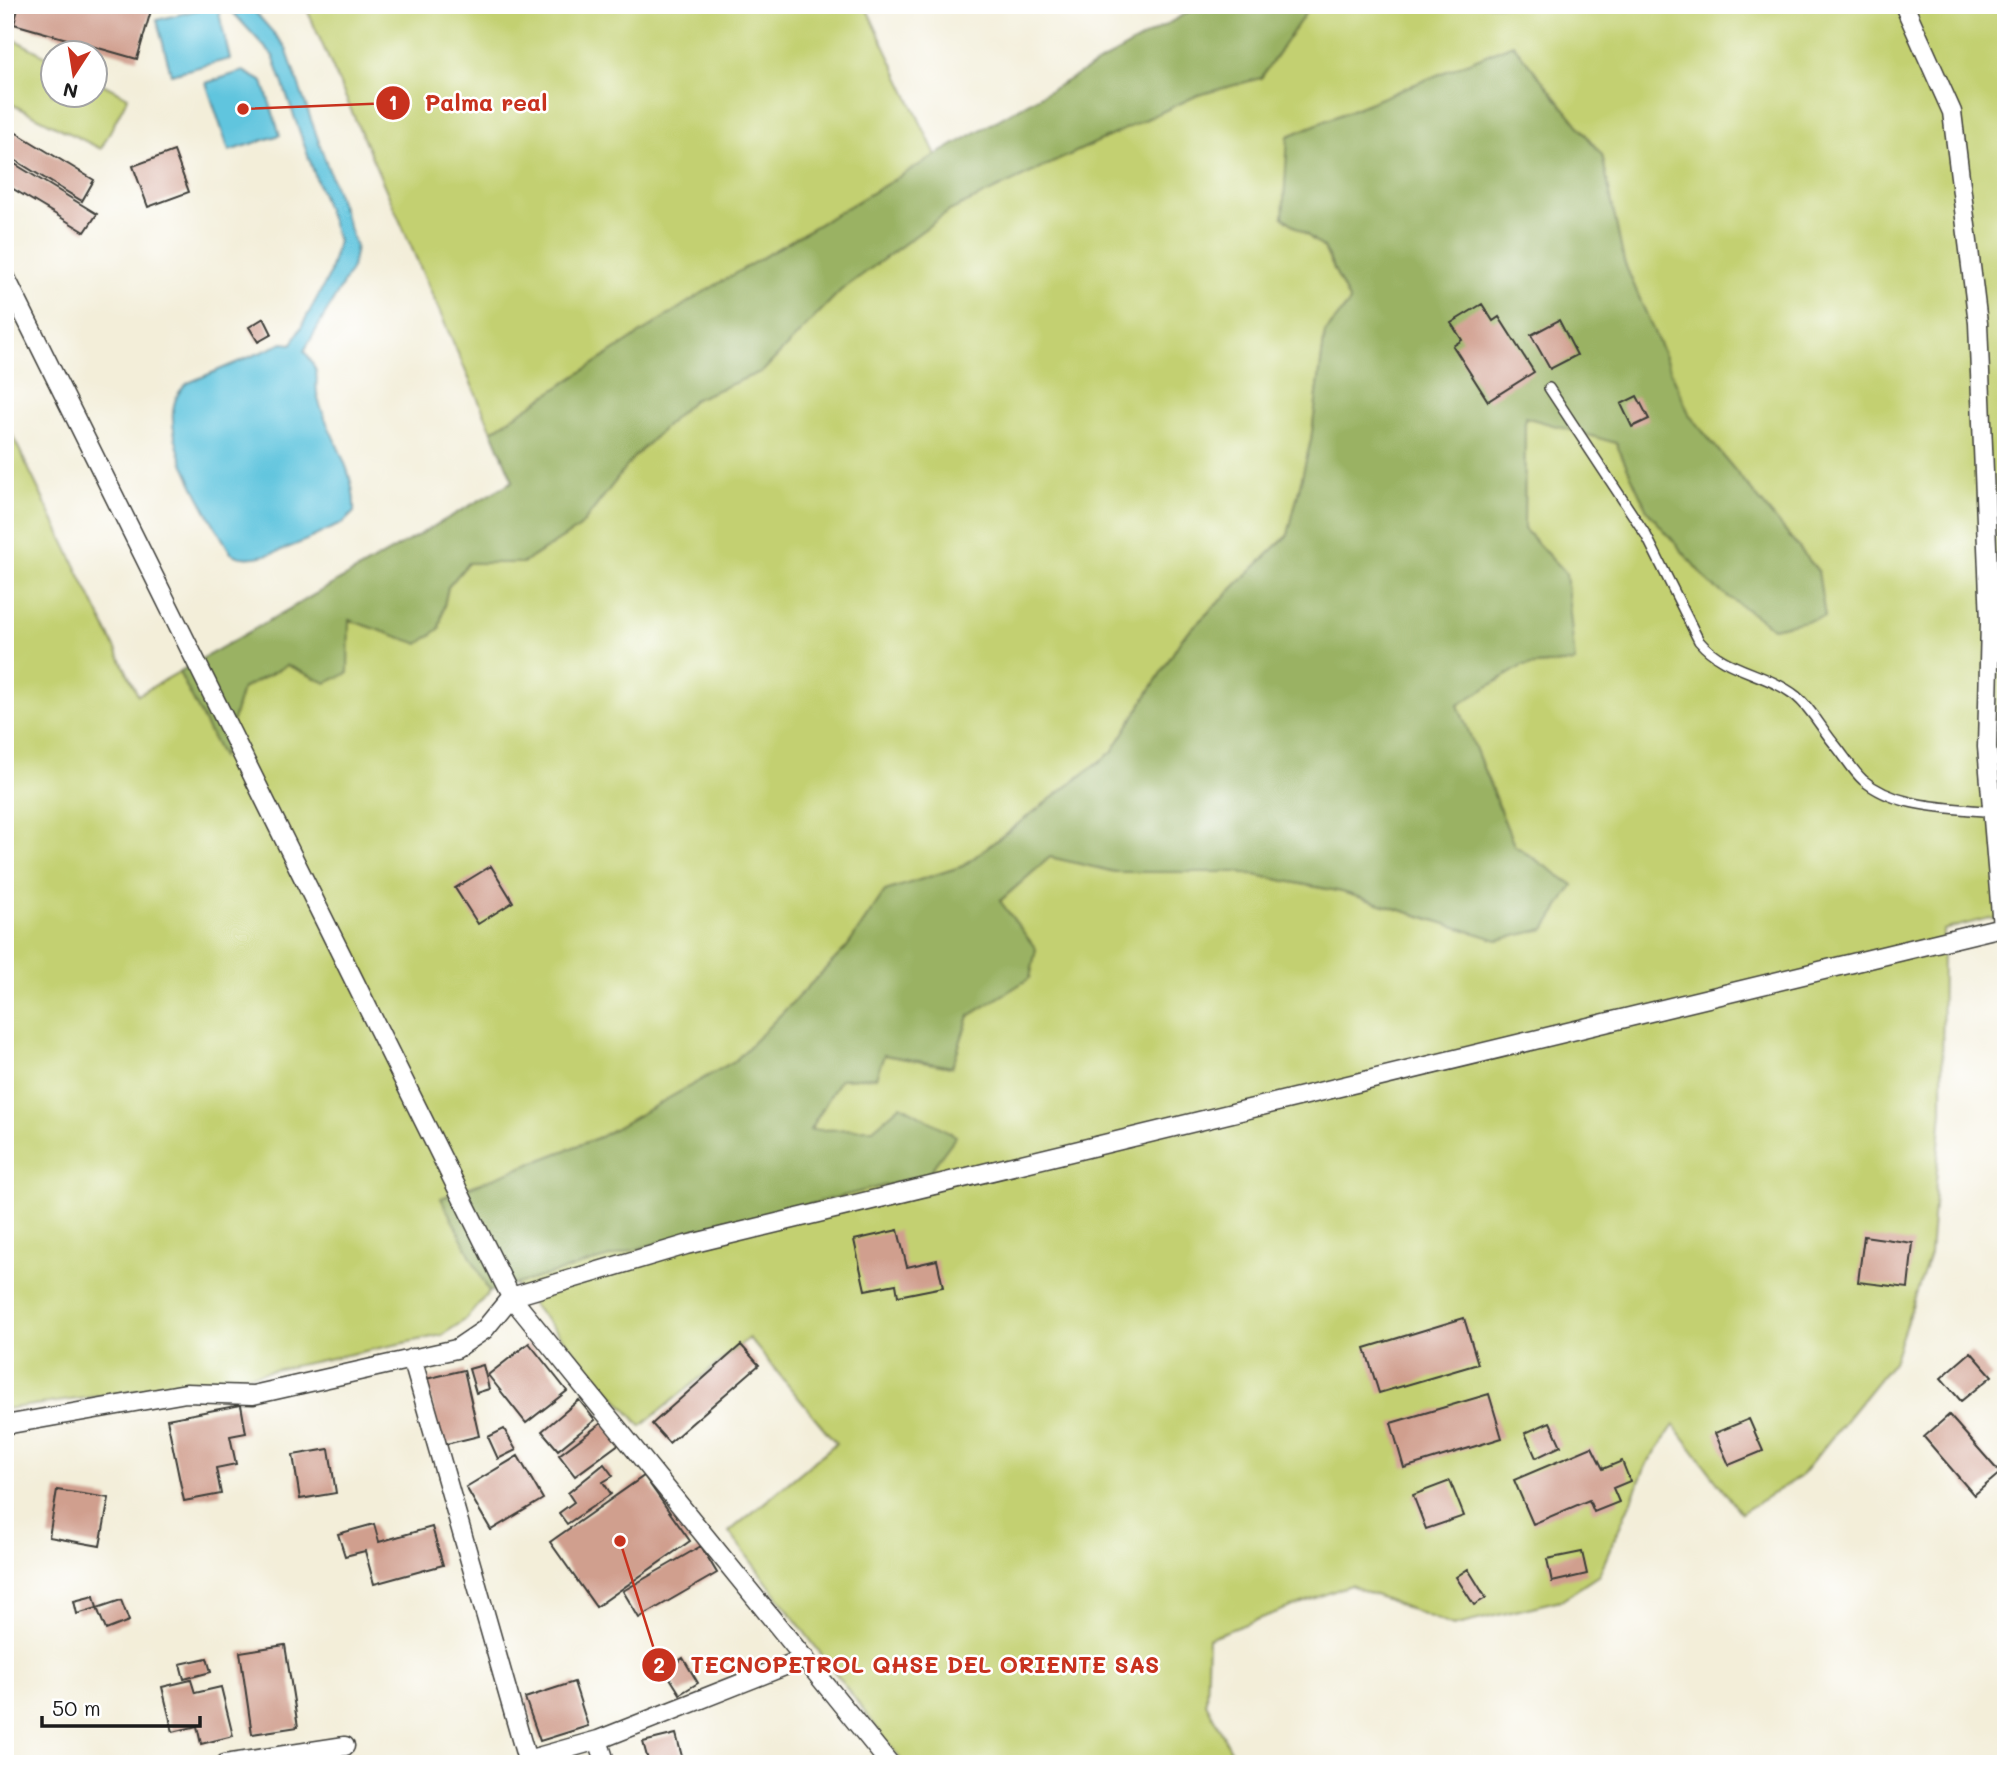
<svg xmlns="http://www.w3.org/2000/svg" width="2011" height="1769" font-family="Mali,sans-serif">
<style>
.green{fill:#c3d071;stroke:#707646;stroke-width:2}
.forest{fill:#9ab263;stroke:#5b6740;stroke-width:2}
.water{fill:#60c5de;stroke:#3e707d;stroke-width:2}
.building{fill:#d09f8e}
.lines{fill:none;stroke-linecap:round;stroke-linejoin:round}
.lane-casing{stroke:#3c3c38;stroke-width:12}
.street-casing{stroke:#3c3c38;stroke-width:21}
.lane{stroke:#fff;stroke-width:9}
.street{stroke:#fff;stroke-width:18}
.leader{fill:none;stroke:#c8321e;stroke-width:2.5}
.callout-dot{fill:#c8321e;stroke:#fff;stroke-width:2.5}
.mark-label{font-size:21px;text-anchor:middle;font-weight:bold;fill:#fff}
.callout-label{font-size:23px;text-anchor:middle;font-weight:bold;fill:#c8321e;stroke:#fff;stroke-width:5;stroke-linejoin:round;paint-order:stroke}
</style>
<rect width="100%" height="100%" fill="#fff"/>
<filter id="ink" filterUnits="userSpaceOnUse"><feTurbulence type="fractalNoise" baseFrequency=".0143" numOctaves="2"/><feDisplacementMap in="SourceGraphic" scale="14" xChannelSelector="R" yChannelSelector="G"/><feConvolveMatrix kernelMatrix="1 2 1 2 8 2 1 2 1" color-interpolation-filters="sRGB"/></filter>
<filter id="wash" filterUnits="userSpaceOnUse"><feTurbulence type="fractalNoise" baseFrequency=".00686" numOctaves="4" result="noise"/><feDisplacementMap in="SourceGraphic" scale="28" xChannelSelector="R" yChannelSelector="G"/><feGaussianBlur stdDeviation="1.57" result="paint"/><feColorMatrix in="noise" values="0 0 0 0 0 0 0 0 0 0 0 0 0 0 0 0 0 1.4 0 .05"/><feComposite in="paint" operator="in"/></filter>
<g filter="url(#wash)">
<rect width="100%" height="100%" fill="#f3eed9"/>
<path class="green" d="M305,5h560l71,150 -237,140 -207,136z
M1311,5h695v916l-17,-3 -46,12 -1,180 -12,144 -37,108 -93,115 -59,36 -67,-88 -28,41 -47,109 -38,25 -108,26 -103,-41 -142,53 -2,65 32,61h-334l-175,-232 107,-89 -87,-105 -108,88 -127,-142 168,-48 191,-107 -63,2 30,-52 36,-2 8,-22 68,12 17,-51 61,-38 6,-29 -36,-48 50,-44 65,15h124l103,20 156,48 75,-55 -59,-40 -56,-140 64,-39 52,-4 -8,-88 -42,-45 1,-112 91,25 31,68 63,74 108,-13 -128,-155 -66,-154 -22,-107 -319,62 41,31 26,54 -25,31 -14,107 -23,95 -105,102 -71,115 -149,114 -78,25 -38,56 -111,113 -136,77 -158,61 47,94 -24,28 -23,15 -196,41 -241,33v-989l133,275 41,-23 43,85 20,-68 45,-24 39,18 23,-63 90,9 9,-42 20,-24h55l57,-36 54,-70 59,-57 70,-29 77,-80 109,-80 249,-116 63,-17z
M13,39l39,20v35h42l1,-14 33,17 -27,52 -96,-48v-46z"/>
<path class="forest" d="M1201,5h110l-50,73 -63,17 -249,116 -109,80 -77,80 -70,29 -59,57 -54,70 -57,36h-55l-20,24 -9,42 -20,15 -70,-24 -1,53 -22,10 -39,-18 -45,24 -20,68 -43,-85 334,-191 -21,-50 207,-136 237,-140z
M1513,44l89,111 22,107 66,154 128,155 7,46 -52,11 -63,-44 -63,-74 -31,-67 -91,-26 -1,112 42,45 9,88 -53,4 -64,39 56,140 59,40 -28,44 -47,11 -156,-48 -103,-20h-124l-65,-15 -50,44 36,48 -6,29 -61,38 -17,51 -68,-12 -8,22 -36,2 -30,51 63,-1 28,-24 55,31 -29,39 -245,61 -193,56 -48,-94 159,-61 136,-77 111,-113 38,-56 78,-25 149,-114 71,-115 105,-102 23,-95 14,-107 25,-31 -26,-54 -41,-31 5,-81z"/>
<path class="water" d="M217,5l13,54 -59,15 -14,-54z
M226,5h23l36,41 71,201 -4,21 -48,83c22,28 7,28 15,51 12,38 37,68 35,110l-11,11c-26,11 -88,47 -112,30 -21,-36 -88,-137 -43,-170l95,-40 9,1 37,-68 9,-35 -65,-185z
M243,71l20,11 17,53 -51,16 -23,-68z"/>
<g id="blocks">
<path class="building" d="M19,5h128l5,2 -15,52 -123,-35z
M5,126l89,54 -12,21 -77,-47z
M174,151l15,41 -41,15 -15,-41z
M5,158l92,56 -12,18 -80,-48z
M1482,304l11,17 6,-4 35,55 -46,29 -35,-55 9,-6 -11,-17z
M264,318l8,16 -14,8 -9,-15z
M1559,320l18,35 -27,14 -19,-34z
M1637,396l12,23 -17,8 -11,-23z
M491,866l22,36 -35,22 -23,-36z
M898,1230l9,37 30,-7 6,27 -45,9 -2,-12 -31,6 -11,-50z
M1864,1236l49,7 -5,45 -50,-6z
M1464,1318l14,46 -99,29 -14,-45z
M529,1343l38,48 -41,32 -38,-48z
M741,1345l18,20 -90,78 -17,-19z
M1971,1352l21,24 -31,25 -20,-23z
M483,1365l6,24 -13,4 -7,-24z
M464,1370l15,66 -37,9 -16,-66z
M1489,1394l13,44 -98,30 -13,-45z
M579,1400l16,20 -37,30 -16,-19z
M241,1405l5,28 -16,3 6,28 -20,4 5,26 -37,7 -17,-82z
M1949,1415l51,58 -26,22 -50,-58z
M1749,1419l14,32 -34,14 -14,-32z
M603,1422l17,21 -45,33 -16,-21z
M1550,1422l11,24 -25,12 -11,-25z
M504,1429l12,21 -18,9 -10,-22z
M1592,1447l11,22 19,-8 8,20 -17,7 6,14 -25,10 -5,-12 -56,24 -19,-44z
M329,1449l7,44 -36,6 -7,-44z
M518,1456l25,43 -52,31 -25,-43z
M604,1464l9,12 -10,6 8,12 -44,30 -8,-11 15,-11 -6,-9z
M6,1475l8,34 -9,2v-35z
M644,1476l46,65 -94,66 -46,-65z
M1450,1481l14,35 -38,13 -13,-34z
M57,1490l52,8 -9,48 -51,-9z
M374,1524l5,18 53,-15 11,38 -69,19 -9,-33 -20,5 -7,-22z
M701,1546l16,27 -78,45 -16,-27z
M1582,1552l5,22 -35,8 -5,-23z
M1468,1569l18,29 -12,7 -18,-28z
M94,1596l3,12 -20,6 -3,-13z
M121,1600l8,21 -23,9 -9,-22z
M285,1645l13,82 -46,7 -12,-82z
M207,1658l4,14 -27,7 -4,-15z
M683,1658l15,25 -18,11 -15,-24z
M191,1680l4,13 26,-6 12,49 -32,8 -4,-18 -24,6 -11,-45z
M574,1682l14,44 -48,15 -15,-43z
M676,1734l8,30h-35l-6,-22z"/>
</g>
</g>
<g filter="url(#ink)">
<use href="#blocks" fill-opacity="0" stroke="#3c3c38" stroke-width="2"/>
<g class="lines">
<g class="lane-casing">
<path id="lane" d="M1549,388l97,147 53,106c25,30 66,31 97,55 17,14 26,34 40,50 9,11 17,25 27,34 34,29 86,27 128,32"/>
</g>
<g class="street-casing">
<path id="street" d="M1904,5l48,107 26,211 12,298 -3,126 15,180 4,2
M5,276l506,1021 379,467
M412,1358l115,402 71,-20 207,-82
M5,1425l181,-32 67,2 203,-46 28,-19 27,-33 175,-52 1316,-318
M598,1740l8,24
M225,1764l120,-18"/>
</g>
<use href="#lane" class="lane"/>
<use href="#street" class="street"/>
</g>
</g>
<path class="leader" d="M243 109L393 103M620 1541L659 1665"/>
<g class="callout-dot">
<circle cx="243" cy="109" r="7"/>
<circle cx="620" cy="1541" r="7"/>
<circle cx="393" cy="103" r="18"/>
<circle cx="659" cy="1665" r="18"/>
</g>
<g class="mark-label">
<text x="393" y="110">1</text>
<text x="659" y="1673">2</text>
</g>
<g class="callout-label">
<text x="486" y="111">Palma real</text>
<text x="925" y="1673">TECNOPETROL QHSE DEL ORIENTE SAS</text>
</g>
<rect width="2011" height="1769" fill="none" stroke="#fff" stroke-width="28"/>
<g transform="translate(74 74) rotate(192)"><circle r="33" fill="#ffffff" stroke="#a4a4a4" stroke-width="2"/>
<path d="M0-5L12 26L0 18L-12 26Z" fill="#c8321e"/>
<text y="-10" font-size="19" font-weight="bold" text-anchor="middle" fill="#1c1c1c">N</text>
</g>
<path d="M42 1716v10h158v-10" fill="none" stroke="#1c1c1c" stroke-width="3.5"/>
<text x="52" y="1716" font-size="21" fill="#1c1c1c" stroke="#ffffff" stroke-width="5" paint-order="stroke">50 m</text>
</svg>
